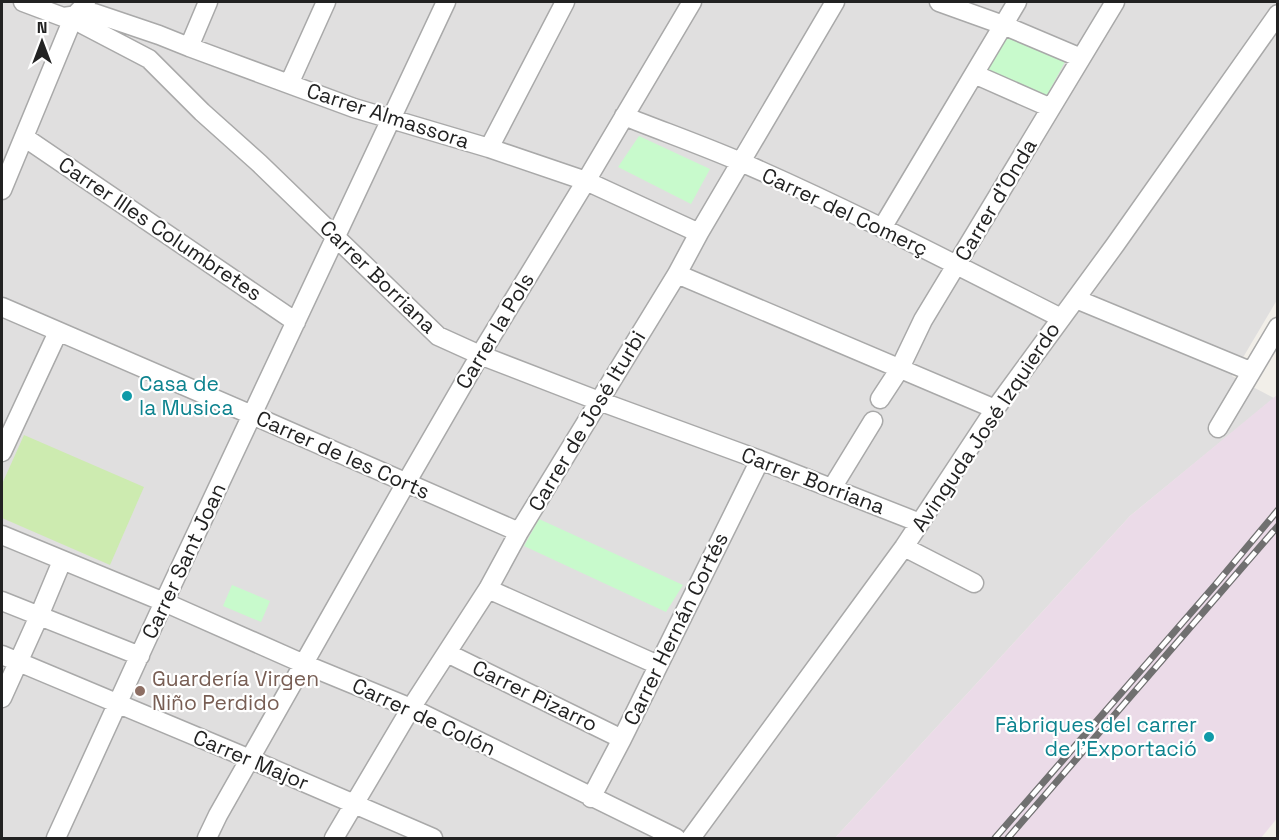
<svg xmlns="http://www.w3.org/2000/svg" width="1279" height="840" font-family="'Space Grotesk',sans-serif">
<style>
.residential{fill:#e0dfdf}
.industrial{fill:#ebdbe8}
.grass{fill:#cdebb0}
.park{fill:#c8facc}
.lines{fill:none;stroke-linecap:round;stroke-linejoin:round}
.street-casing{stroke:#a9a9a9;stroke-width:21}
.street{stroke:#fff;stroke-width:18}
.rail-casing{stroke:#707070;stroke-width:7}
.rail{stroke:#fff;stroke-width:4.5;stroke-dasharray:14;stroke-linecap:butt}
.culture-dot{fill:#0f9aa8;stroke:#fff;stroke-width:2}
.education-dot{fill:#8d6e63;stroke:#fff;stroke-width:2}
.labels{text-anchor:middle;stroke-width:4.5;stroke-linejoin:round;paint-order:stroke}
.street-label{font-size:21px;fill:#222;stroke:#fff}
.culture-label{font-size:21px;fill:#0d838f;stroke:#fff;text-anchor:start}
.education-label{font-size:21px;fill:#785e54;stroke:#fff;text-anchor:start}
</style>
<rect width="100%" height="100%" fill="#f2efe9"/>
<path class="residential" d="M2,2h1275v298l-45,76 42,22 -144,118 -295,322h-833z"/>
<path class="industrial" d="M1277,395l1,422 -17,21h-426l295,-322z"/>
<path class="grass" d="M24,435l120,52 -34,78 -108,-47v-34z"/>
<path class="park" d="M1008,32l59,26 -21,39 -60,-26z
M639,136l71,33 -19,35 -73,-37z
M539,519l144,66 -17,27 -142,-66z
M232,585l38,16 -9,21 -38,-16z"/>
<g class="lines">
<g class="street-casing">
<path id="street" d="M23,2l40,15 31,-4 65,22 30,12 165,61 135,40 97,33 113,52
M939,2l64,23 78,33
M74,16l10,9 65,34 53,53 57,51 179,173 42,19 119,46 161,59 160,63
M189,47l19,-45
M974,74l77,34
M289,84l37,-82
M624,116c40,16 80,30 119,47 108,47 213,102 318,155
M24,137l272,185
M489,148l76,-146
M2,190l72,-174 10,-10 2,-4
M882,228l135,-226
M677,274l318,135
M1076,299l174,72
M2,307l250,108 267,117
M880,399l19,-29 24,-50 192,-318
M1218,428l60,-101
M2,452l56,-120
M832,488l41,-67
M2,535l162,67 140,62 107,44 265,130
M904,547l70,36
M488,589l170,76
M2,601l138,55
M447,653l175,86
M2,655l248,104 183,79
M2,698l37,-82 23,-55
M591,798l31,-59 138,-279
M56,838l108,-236 282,-600
M207,838l11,-23 188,-332 74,-128 106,-174 106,-179
M334,838l77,-130 77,-119 31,-57 158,-258 22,-41 136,-231
M691,838l213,-291 91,-138 120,-164 163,-231"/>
</g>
<use href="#street" class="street"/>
<g class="rail-casing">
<path id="rail" d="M995,838l221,-254 62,-74
M1008,838l270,-312"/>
</g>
<use href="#rail" class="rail"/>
</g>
<g class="culture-dot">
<circle cx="127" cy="396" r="6"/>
<circle cx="1209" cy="737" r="6"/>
</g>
<circle class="education-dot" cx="140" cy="691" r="6"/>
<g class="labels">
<g class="street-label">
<text transform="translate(388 116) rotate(18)" y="7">Carrer Almassora</text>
<text transform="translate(996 200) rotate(-59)" y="7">Carrer d'Onda</text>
<text transform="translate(845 212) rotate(25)" y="7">Carrer del Comerç</text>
<text transform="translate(160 229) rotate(34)" y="7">Carrer Illes Columbretes</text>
<text transform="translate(378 277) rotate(44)" y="7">Carrer Borriana</text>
<text transform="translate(495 331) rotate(-59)" y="7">Carrer la Pols</text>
<text transform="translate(587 421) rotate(-59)" y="7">Carrer de José Iturbi</text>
<text transform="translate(986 427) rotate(-56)" y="7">Avinguda José Izquierdo</text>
<text transform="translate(343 455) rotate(24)" y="7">Carrer de les Corts</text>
<text transform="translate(813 481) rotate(21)" y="7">Carrer Borriana</text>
<text transform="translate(184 561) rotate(-65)" y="7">Carrer Sant Joan</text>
<text transform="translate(676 629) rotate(-64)" y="7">Carrer Hernán Cortés</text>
<text transform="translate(535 696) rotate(26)" y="7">Carrer Pizarro</text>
<text transform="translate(424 717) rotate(25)" y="7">Carrer de Colón</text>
<text transform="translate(251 760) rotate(23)" y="7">Carrer Major</text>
</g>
<g class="culture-label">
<text x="139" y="391">Casa de<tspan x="139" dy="24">la Musica</tspan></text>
<text x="1197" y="732" text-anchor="end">Fàbriques del carrer<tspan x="1197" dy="24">de l'Exportació</tspan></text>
</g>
<g class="education-label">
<text x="152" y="686">Guardería Virgen<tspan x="152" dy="24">Niño Perdido</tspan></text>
</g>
</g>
<rect width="1279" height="840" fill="none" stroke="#222222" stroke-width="6"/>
<g transform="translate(42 42)" stroke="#ffffff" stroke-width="4.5" paint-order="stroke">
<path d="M0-4.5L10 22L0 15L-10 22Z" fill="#222222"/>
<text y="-9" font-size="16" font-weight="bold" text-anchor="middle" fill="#222222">N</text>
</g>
</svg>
